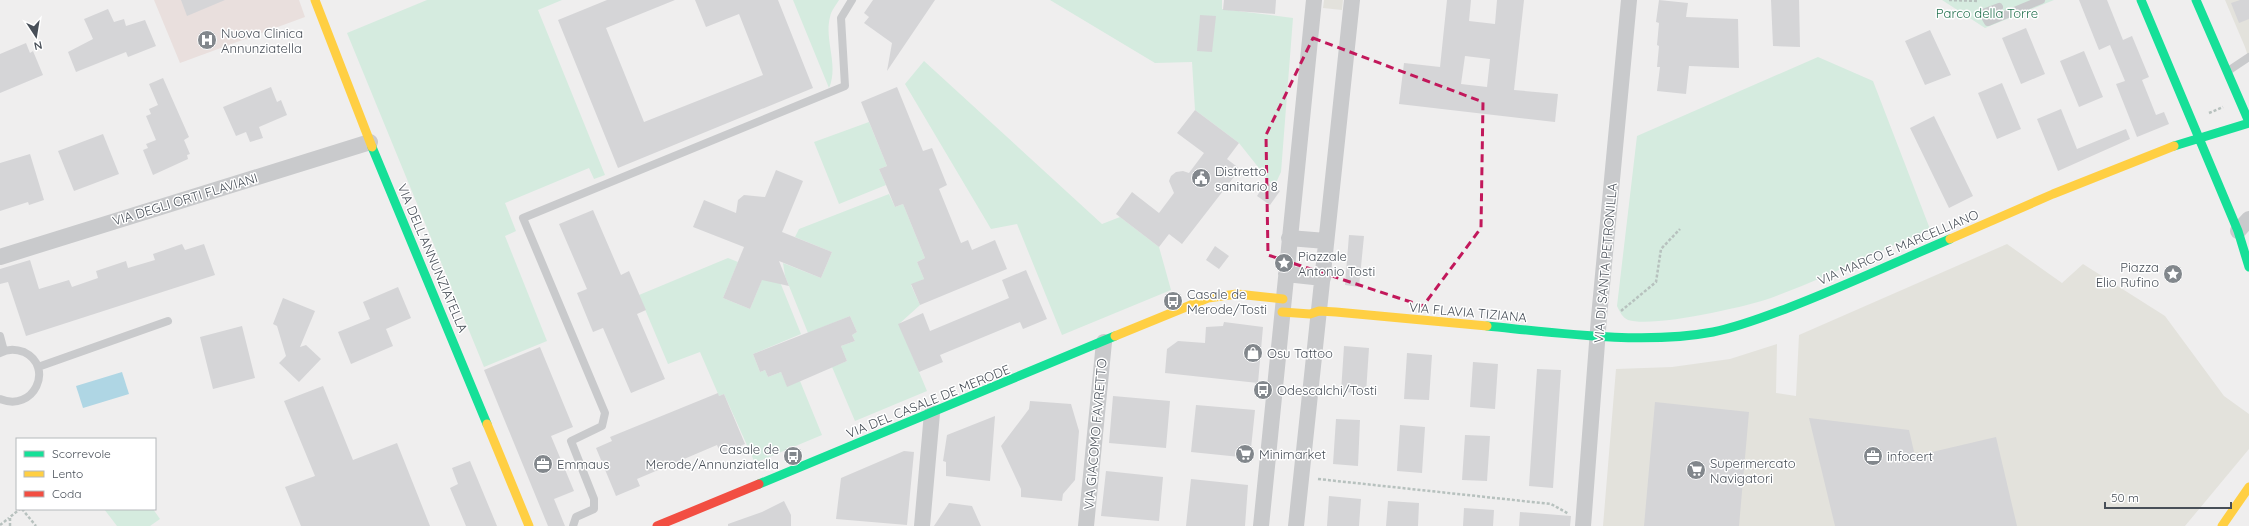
<svg xmlns="http://www.w3.org/2000/svg" width="2249" height="526" font-family="Quicksand,sans-serif">
<style>
.commercial{fill:#e3e2dc}
.medical{fill:#e9dfdd}
.green{fill:#d5ebdf}
.water{fill:#afd6e4}
.building{fill:#d5d5d7;fill-rule:evenodd}
.lines{fill:none;stroke-linecap:round;stroke-linejoin:round}
.path{stroke:#b7c1be;stroke-width:2.5;stroke-dasharray:3 2;stroke-linecap:butt}
.lane{stroke:#c9cacc;stroke-width:8}
.street{stroke:#c9cacc;stroke-width:16}
.fast{stroke:#16e098;stroke-width:9}
.slow{stroke:#ffcf43;stroke-width:9}
.jam{stroke:#f24e42;stroke-width:9}
.marked{fill:none;stroke:#c2185b;stroke-width:3;stroke-dasharray:8 5;stroke-linejoin:round}
.labels{text-anchor:middle;stroke-width:3;stroke-linejoin:round;paint-order:stroke}
.park-label{font-size:13px;fill:#22704e;stroke:#fff}
.poi-label{font-size:13px;fill:#484f58;stroke:#fff;text-anchor:start}
.street-label{font-size:13px;fill:#484f58;stroke:#fff}
</style>
<rect width="100%" height="100%" fill="#efeeee"/>
<path class="commercial" d="M1324,0h19l-1,10 -19,-2z
M2225,0h24v59l-4,-12z
M2007,244l55,39 21,-19 82,52 59,80 25,18v35l-64,77h-582l13,-157 56,-2 58,-8 47,-15 -1,49 20,3 3,-61z"/>
<path class="medical" d="M154,0h145l6,17 -125,46z"/>
<path class="green" d="M427,0h135l-24,10 67,165 -11,4 -5,-11 -84,35 11,28 -11,5 42,105 -63,26 -137,-334z
M793,0h46c-3,5 -8,11 -9,17 -6,23 9,48 -1,71z
M1050,0h172v9l71,9 -12,154 -7,15 -35,-44 -44,-33 -3,-48 -37,1z
M1942,0h112l-69,28z
M1818,57l55,24 57,148c-52,23 -105,49 -159,69 -26,9 -118,30 -143,22 -6,-3 -8,-8 -11,-14l20,-170z
M924,61l178,163 18,-7 39,30 12,43 -109,45 -45,-111 -26,5 -86,-145z
M869,122l18,44 -8,3 7,16 -47,19 -25,-62z
M889,194l6,13 8,-3 22,54 -8,4 7,17 -13,6 9,20 -21,19 28,67 -72,30 -23,-54 15,-6 -6,-15 14,-5 -3,-6 5,-3 -7,-16 -42,17 -23,-57 -2,-13 38,15 11,-26 -37,-15 4,-8z
M728,258l10,4 -15,36 27,11 15,-37 6,10h9l21,52 -48,20 7,18 5,-2 3,7 13,-5 6,14 13,-5 22,54 -67,28 -31,-69 -5,2 -19,-44 -32,12 -29,-69z
M104,509h49l7,10 -10,7h-33z"/>
<path class="water" d="M122,372l7,22 -46,14 -7,-22z"/>
<path class="building" d="M181,0h44l-38,16z
M607,0h68l-69,28 38,94 119,-47 -24,-61 -33,13 -11,-27h83l35,88 -195,80 -60,-148z
M873,0h62l-48,71 5,-28 -28,-20 5,-6 -5,-4z
M1224,0h52l-1,14 -52,-4z
M1447,0h24l-2,21 26,3 2,-24h27l-10,90 44,4 -3,28 -156,-18 5,-41 36,4zM1465,56l25,3 -3,28 -26,-3z
M1659,0l29,3 -2,14 52,2 1,49 -50,-2 -3,28 -29,-3 3,-24h-3l2,-21 -2,-1 2,-22 -3,-1z
M1771,0h28l1,47 -27,-1z
M2079,0h28l16,40 9,-4 17,41 -7,3 14,35 8,-3 5,12 -32,13 -21,-53 9,-3 -15,-36 -11,5z
M2240,0h9v19l-10,4 -8,-20z
M108,9l6,13 10,-3 2,7 19,-6 11,26 -28,11 -2,-5 -50,20 -8,-20 25,-13 -9,-20z
M1200,15l16,1 -4,36 -15,-1z
M2026,28l19,46 -24,10 -19,-46z
M1930,30l21,45 -26,10 -20,-44z
M26,43l4,10 3,-2 10,24 -43,18v-39z
M2084,51l19,46 -24,10 -19,-46z
M163,78l26,59 -5,3 6,14 -3,1 1,4 -35,16 -10,-25 5,-2 -2,-4 10,-4 -10,-24 5,-2 -2,-5 9,-4 -9,-21z
M2002,83l19,46 -24,10 -19,-46z
M271,87l6,15 4,-2 6,15 -28,12 4,11 -13,4 -4,-10 -10,4 -13,-29z
M897,87l26,64 9,-3 15,37 -8,4 22,54 7,-3 4,10 23,-10 12,29 -87,36 -9,-21 13,-5 -7,-17 8,-4 -22,-54 -8,3 -9,-22 -7,-16 8,-3 -26,-64z
M2061,109l16,40 49,-20 4,10 -72,32 -21,-52z
M1195,110l44,33 -12,16 13,10 -58,75 -13,-10 -10,13 -43,-33 16,-22 27,21 15,-20 -5,-12 2,-5 5,-4 7,-1 6,2 15,-20 -27,-20z
M1934,116l39,80 -24,12 -39,-80z
M103,134l16,40 -45,17 -16,-40z
M30,154l14,46 -15,5 -1,-3 -28,9v-48z
M776,170l27,11 -21,51 50,20 -11,26 -42,-17 10,25 -27,-6 -12,29 -27,-11 21,-51 -51,-20 11,-27 32,13 2,-13 6,-5 21,2z
M1266,182l14,9 -10,14 -13,-9z
M593,210l28,65 8,-4 17,39 -9,4 28,65 -34,14 -28,-65 -10,4 -16,-39 10,-4 -28,-65z
M1349,235l15,1 -5,51 -14,-2z
M182,244l3,6 19,-6 11,31 -189,61 -18,-54 -8,2v-15l30,-9 9,29 30,-9 3,7 26,-9 -2,-7 30,-10 2,7 27,-8 -2,-6z
M1215,246l14,10 -10,13 -13,-9z
M1026,270l21,49 -24,10 -3,-7 -80,33 3,7 -24,10 -21,-48 25,-11 7,18 79,-33 -7,-18z
M398,287l13,31 -25,11 7,17 -42,18 -13,-32 32,-13 -7,-17z
M283,298l32,13 -15,36 6,-2 15,14 -22,23 -20,-19 7,-7 -9,-30 -4,-2z
M850,316l7,16 -5,3 3,6 -14,5 6,15 -60,26 -6,-15 -13,5 -3,-7 -5,2 -7,-18z
M1224,322l39,5 -5,56 -93,-10 2,-24 11,-8 27,2 1,-16 17,-1z
M242,326l13,52 -42,11 -13,-52z
M1344,346l25,2 -3,45 -25,-1z
M540,347l33,80 -22,9 23,55 -20,8 11,27h-17l-64,-156z
M1407,353l25,2 -3,45 -25,-1z
M1473,362l25,2 -3,45 -25,-2z
M1537,369l24,1 -8,118 -24,-2z
M323,386l30,74 44,-17 33,83h-129l-16,-39 30,-11 -31,-75z
M718,393l1,3 5,-2 21,50 -24,10 -4,-9 -80,34 3,7 -24,10 -20,-48 16,-7 -2,-4z
M1113,396l57,5 -4,47 -57,-5z
M1030,401l41,3 8,27 -4,49 -12,14 -1,7 -41,-4v-8l-20,-43 28,-37z
M1655,402l94,10 -10,114h-95z
M1196,405l59,5 -5,48 -59,-6z
M995,416l-5,65 -44,-5v-14l-3,-1 4,-26z
M1809,418l100,12 6,26 81,-19 21,89h-182z
M1336,419l24,1 -2,46 -25,-2z
M1400,425l25,2 -3,46 -25,-2z
M1465,435l25,1 -3,45 -25,-1z
M904,451l10,1 -7,73 -71,-6 5,-41z
M470,461l27,65h-31l-16,-38 8,-4 -6,-16z
M1106,471l57,6 -4,44 -58,-5z
M1191,479l57,6 -3,41h-59z
M1329,496l32,3 -2,27h-32z
M784,501l7,14v11h-63v-2l34,-12z
M1388,501l31,2 -1,23h-32z
M949,503l23,3 9,20h-47z
M1464,508l30,2 -1,16h-30z
M1520,512l51,4 -1,10h-51z"/>
<g class="lines">
<path class="path" d="M1949,0l30,1
M2209,113l14,-6
M1621,311l35,-29 5,-33 19,-20
M1318,479l233,25 18,10
M22,509l14,17
M0,525l9,-7
M10,526v-9l10,-8"/>
<path class="lane" d="M1999,7l-16,6 5,9 53,-22
M2228,71l21,-14
M0,336l4,15
M0,353c7,-4 16,-4 24,-1 31,15 10,61 -24,47
M38,367l130,-46
M573,526l3,-9 18,-8v-10l-23,-58 31,-15 3,-13 -82,-195 322,-132 -4,-68 11,-18"/>
<path class="street" d="M2238,231l11,-12
M1289,238l37,3
M0,257l370,-115
M1286,274l37,4
M922,526l10,-113
M1086,526l18,-184
M1261,526l53,-526
M1296,526l56,-526
M1583,526l16,-209 30,-317"/>
<path class="fast" d="M2141,0l97,231 11,36
M2196,0l53,122
M2174,146l75,-23
M372,147l115,277
M1487,326c70,7 157,19 226,6 26,-5 51,-15 75,-24 55,-21 108,-46 162,-69
M759,484l356,-148"/>
<path class="slow" d="M315,0l57,147
M1950,239l103,-45 121,-48
M1282,312l28,2 9,-3 17,1 151,14
M1115,336l93,-38 29,-4 46,5
M487,424l42,102
M2222,526l27,-39"/>
<path class="jam" d="M657,526l102,-42"/>
</g>
<path class="marked" d="M1313,38l170,64 -2,126 -58,78 -155,-51 -2,-120z"/>
<defs>
<g id="hospital-disc" transform="scale(1)"><circle r="9.5" fill="#82878c" stroke="#fff"/><path d="M-5-5h3v3.5h4V-5h3V5h-3V1.5h-4V5h-3Z" fill="#fff"/></g>
<g id="civic-disc" transform="scale(1)"><circle r="9.5" fill="#82878c" stroke="#fff"/><path d="M-.6-6.5H3V-4.5H.6V-3L4-1V1h2V6H-6V1h2V-1L-.6-3ZM-1.2 2.5V6h2.4V2.5Z" fill="#fff"/></g>
<g id="sight-disc" transform="scale(1)"><circle r="9.5" fill="#82878c" stroke="#fff"/><path d="M0-6L1.8-2.2L6-1.7L2.9 1.2L3.7 5.4L0 3.3L-3.7 5.4L-2.9 1.2L-6-1.7L-1.8-2.2Z" fill="#fff"/></g>
<g id="bus-disc" transform="scale(1)"><circle r="9.5" fill="#82878c" stroke="#fff"/><path d="M-5-6H5V4H4V6H2V4H-2V6H-4V4H-5ZM-3.5-4V0h7V-4ZM-3.5 1.2v1.5H-2V1.2ZM2 1.2v1.5H3.5V1.2Z" fill="#fff"/></g>
<g id="shop-disc" transform="scale(1)"><circle r="9.5" fill="#82878c" stroke="#fff"/><path d="M-5-2.5h2.3a2.7 3.5 0 0 1 5.4 0H5L5.5 6h-11ZM-1.5-2.5h3a1.5 2.3 0 0 0-3 0Z" fill="#fff"/></g>
<g id="supermarket-disc" transform="scale(1)"><circle r="9.5" fill="#82878c" stroke="#fff"/><path d="M-6-5.5h2.5l.6 2H6L4.5 2H-2.5L-4.4-4H-6ZM-1.5 3.2a1.3 1.3 0 1 0 .1 0ZM3 3.2a1.3 1.3 0 1 0 .1 0Z" fill="#fff"/></g>
<g id="office-disc" transform="scale(1)"><circle r="9.5" fill="#82878c" stroke="#fff"/><path d="M-6-3h4V-5.5h4V-3h4V5H-6ZM-1-4.5V-3h2v-1.5ZM-6 0V1H6V0Z" fill="#fff"/></g>
</defs>
<g fill-rule="evenodd">
<use href="#hospital-disc" x="207" y="40"/>
<use href="#civic-disc" x="1201" y="178"/>
<use href="#sight-disc" x="1284" y="263"/>
<use href="#sight-disc" x="2173" y="274"/>
<use href="#bus-disc" x="1173" y="301"/>
<use href="#shop-disc" x="1253" y="353"/>
<use href="#bus-disc" x="1263" y="390"/>
<use href="#supermarket-disc" x="1245" y="454"/>
<use href="#bus-disc" x="793" y="456"/>
<use href="#office-disc" x="1873" y="456"/>
<use href="#office-disc" x="543" y="464"/>
<use href="#supermarket-disc" x="1696" y="470"/>
</g>
<g class="labels">
<g class="park-label">
<text x="1987" y="18">Parco della Torre</text>
</g>
<g class="poi-label">
<text x="221" y="38">Nuova Clinica<tspan x="221" dy="15">Annunziatella</tspan></text>
<text x="1215" y="176">Distretto<tspan x="1215" dy="15">sanitario 8</tspan></text>
<text x="1298" y="261">Piazzale<tspan x="1298" dy="15">Antonio Tosti</tspan></text>
<text x="2159" y="272" text-anchor="end">Piazza<tspan x="2159" dy="15">Elio Rufino</tspan></text>
<text x="1187" y="299">Casale de<tspan x="1187" dy="15">Merode/Tosti</tspan></text>
<text x="1267" y="358">Osu Tattoo</text>
<text x="1277" y="395">Odescalchi/Tosti</text>
<text x="779" y="454" text-anchor="end">Casale de<tspan x="779" dy="15">Merode/Annunziatella</tspan></text>
<text x="1259" y="459">Minimarket</text>
<text x="1887" y="461">infocert</text>
<text x="1710" y="468">Supermercato<tspan x="1710" dy="15">Navigatori</tspan></text>
<text x="557" y="469">Emmaus</text>
</g>
<g class="street-label">
<text transform="translate(185 199) rotate(-17)" y="5">VIA DEGLI ORTI FLAVIANI</text>
<text transform="translate(1898 247) rotate(-23)" y="5">VIA MARCO E MARCELLIANO</text>
<text transform="translate(433 258) rotate(67)" y="5">VIA DELL'ANNUNZIATELLA</text>
<text transform="translate(1605 263) rotate(-85)" y="5">VIA DI SANTA PETRONILLA</text>
<text transform="translate(1468 312) rotate(5)" y="5">VIA FLAVIA TIZIANA</text>
<text transform="translate(928 401) rotate(-22)" y="5">VIA DEL CASALE DE MERODE</text>
<text transform="translate(1095 434) rotate(-85)" y="5">VIA GIACOMO FAVRETTO</text>
</g>
</g>
<rect x="16" y="438" width="140" height="72" fill="#ffffff" stroke="#b6b9bc"/>
<rect x="24" y="451" width="20" height="6" fill="#16e098" stroke="#b6b9bc"/>
<text x="52" y="458" font-size="12" fill="#484f58">Scorrevole</text>
<rect x="24" y="471" width="20" height="6" fill="#ffcf43" stroke="#b6b9bc"/>
<text x="52" y="478" font-size="12" fill="#484f58">Lento</text>
<rect x="24" y="491" width="20" height="6" fill="#f24e42" stroke="#b6b9bc"/>
<text x="52" y="498" font-size="12" fill="#484f58">Coda</text>
<g transform="translate(36 36) rotate(168)" stroke="#ffffff" stroke-width="3" paint-order="stroke">
<path d="M0-3L7 15L0 10L-7 15Z" fill="#484f58"/>
<text y="-6" font-size="11" font-weight="bold" text-anchor="middle" fill="#484f58">N</text>
</g>
<path d="M2105 502v6h126v-6" fill="none" stroke="#484f58" stroke-width="2"/>
<text x="2111" y="502" font-size="12" fill="#484f58" stroke="#ffffff" stroke-width="3" paint-order="stroke">50 m</text>
</svg>
